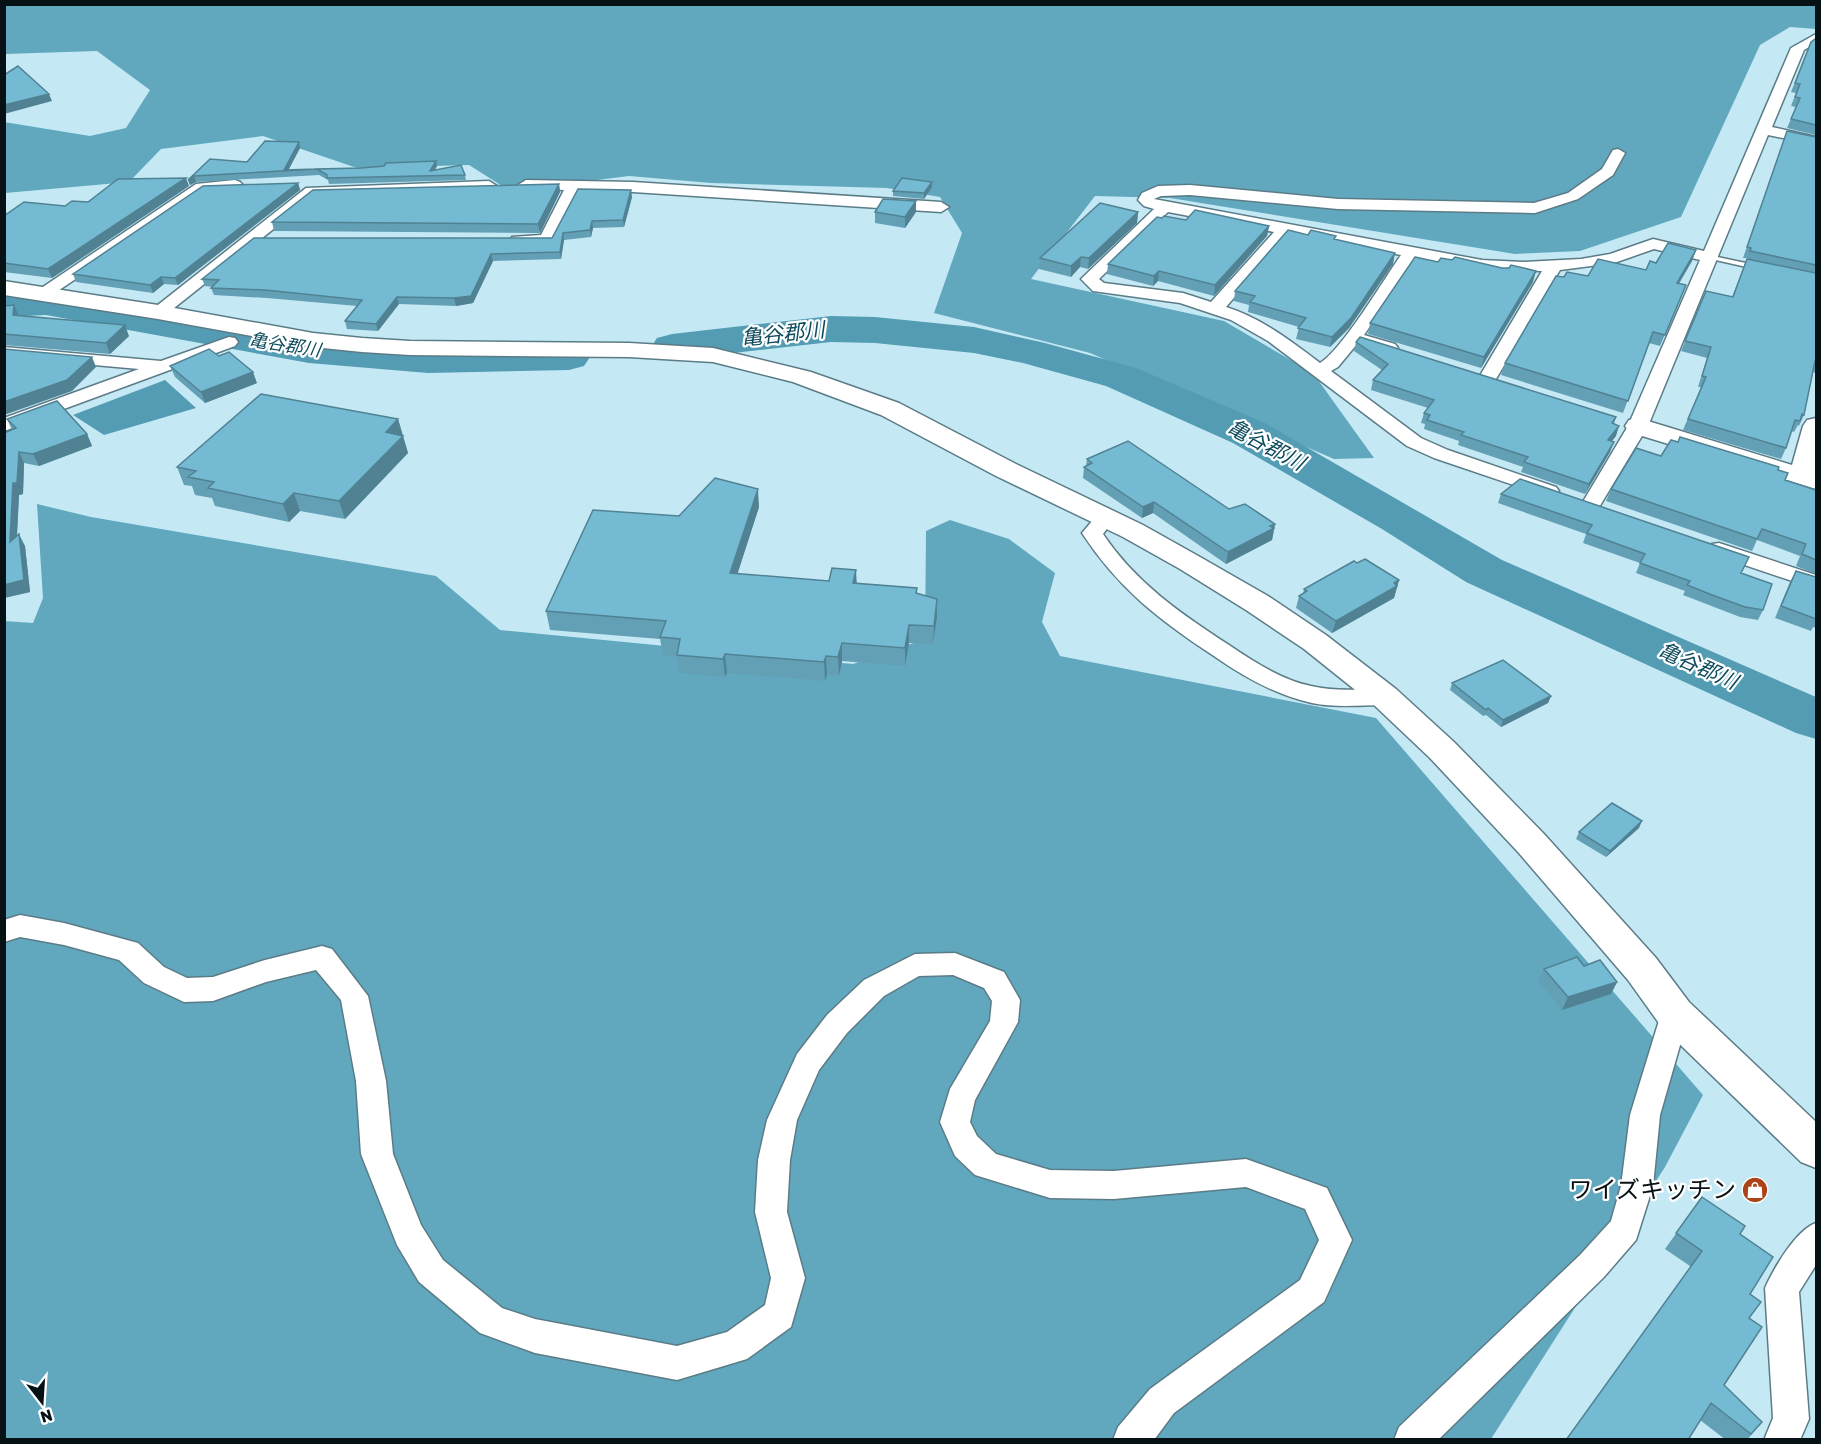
<svg xmlns="http://www.w3.org/2000/svg" width="1821" height="1444" font-family="Rubik,'Noto Sans JP',sans-serif">
<style>
.forest{fill:#61a8bf}
.water{fill:#549cb3}
.lines{fill:none;stroke-linecap:round;stroke-linejoin:round}
.river{fill:#549cb3;fill-rule:evenodd}
.lane-casing{stroke:#5b7c87;stroke-width:3}
.street-casing{stroke:#5b7c87;stroke-width:3}
.secondary-casing{stroke:#5b7c87;stroke-width:3}
.lane{fill:#fff;fill-rule:evenodd}
.street{fill:#fff;fill-rule:evenodd}
.secondary{fill:#fff;fill-rule:evenodd}
.wall{fill:#63a0b5}
.shaded-wall{fill:#508293}
.building{fill:#73bad2;stroke:#508293;stroke-width:1.5}
.labels{text-anchor:middle;stroke-width:4.5;stroke-linejoin:round;paint-order:stroke}
.far-water-label{font-size:18px;font-style:italic;fill:#0e4c5d;stroke:#fff}
.water-label{font-size:21px;font-style:italic;fill:#0e4c5d;stroke:#fff}
.near-poi-label{font-size:24px;fill:#051115;stroke:#fff;text-anchor:end}
</style>
<rect width="100%" height="100%" fill="#c4e9f5"/>
<path class="forest" d="M5,5h1811v24l-26,-2 -30,18 -79,172 -101,34 -65,3 -345,-56 -75,-2 -64,83 193,42 89,52 61,85 -40,1 -244,-106 -156,-40 28,-80 -22,-36 -53,-9 -176,-5 -82,-7 -119,15 -41,-26 -112,3 -94,-32 -102,13 -32,33 -124,11 -1,-71 86,14 36,-8 24,-38 -53,-39 -92,3z
M37,504l54,13 345,59 64,54 353,34 72,-25 1,-108 24,-11 59,19 46,34 -13,49 18,34 316,62 327,377 -38,72 -174,272h-1486l-1,-818 29,2 10,-25z"/>
<path class="water" d="M165,380l31,28 -92,27 -31,-20z"/>
<g class="lines">
<path class="river" d="M46,291l263,46 119,10 141,-3 15,4 6,9 -6,9 -15,4 -141,3 -119,-10 -263,-48 -42,2v-24z
M831,316l44,1 99,10 71,16 91,25 129,55 237,137 314,137v42l-20,-6 -330,-151 -84,-53 -149,-86 -127,-57 -83,-23 -49,-10 -99,-10 -44,-1 -159,18 -15,-4 -6,-9 6,-9 15,-4z"/>
<g class="lane-casing">
<path id="lane" d="M1708,255l52,11 4,2 -4,2 -49,-11h-3z"/>
</g>
<g class="street-casing">
<path id="street" d="M1816,34v9l-12,7 -32,77 44,10v8l-48,-10 -120,291 -50,83h-14l-3,-4 47,-79 72,-166 -46,-11 -40,14 -54,7 -64,109 -2,4h-14l-2,-4 64,-108 -60,-1 -66,-12 -52,77 31,9 3,4 -3,4 -6,1 -32,-9 -19,23 -7,4 90,67 27,12 108,37 3,4 -3,4 -7,2 -115,-39 -27,-12 -139,-105 -37,-21 -51,-17 -87,-12 -12,-12 73,-70 -10,-3 -6,-6 4,-7 16,-7 32,-1 148,14 196,4 34,-10 34,-24 11,-19 5,-1 7,4 -12,22 -35,24 -43,14 -197,-4 -148,-14 -29,1 -7,3 328,61 41,2 58,-3 29,-5 43,-15 51,12 87,-203zM1168,212l106,20 -63,70 -28,-9 -79,-10 -5,-4zM1289,234l112,21c-17,24 -59,95 -81,108 -30,-23 -59,-45 -94,-56z
M235,180l5,2 3,3 -3,3 -35,3 -156,106h-12l-3,-4 162,-109z
M526,180l107,2 308,20 8,5 -8,5 -308,-20 -54,-1 -26,52h-41l-2,-3 2,-3 29,-2 23,-45 -43,-2 -3,-3z
M489,181l8,5 -3,3 -179,7 -151,120h-12l-3,-4 157,-124z
M229,337l6,1 3,4 -3,4 -231,85v-13l135,-49 -135,-12v-10l157,14z
M1105,512l7,2 3,4 -12,16c32,48 78,80 126,111 25,17 53,35 82,41 24,6 50,3 74,3l8,2 4,6 -4,6 -8,2c-24,0 -49,3 -73,-2 -36,-8 -68,-26 -98,-47 -55,-36 -96,-68 -132,-123l16,-19z
M1719,543l97,32v14l-104,-35 -4,-5 4,-5z
M20,915l44,8 74,20 26,24 23,11 26,-1 52,-17 57,-14 10,3 36,47 18,85 7,73 28,71 22,35 59,48 33,11 142,27 50,-14 38,-27 6,-27 -16,-66 3,-52 9,-40 30,-66 30,-39 37,-35 51,-26 40,-1 49,19 16,28 -2,22 -43,78 -5,22 7,14 19,18 54,16 64,1 132,-12 81,29 25,52 -28,62 -150,111 -20,27h-41l5,-13 32,-38 150,-109 19,-40 -14,-31 -59,-22 -132,12 -64,-1 -75,-23 -20,-19 -15,-34 10,-33 40,-68 2,-20 -8,-13 -31,-13 -34,1 -35,20 -37,37 -28,37 -22,50 -7,40 -3,52 18,66 -14,49 -44,32 -70,21 -142,-27 -55,-20 -61,-51 -22,-37 -36,-91 -5,-73 -15,-81 -25,-30 -50,12 -53,19 -29,1 -40,-19 -25,-23 -55,-15 -44,-8 -16,5v-22z
M1675,1002l10,4 4,8 -29,101 -7,71 -17,54 -32,37 -166,163h-44l5,-13 181,-172 31,-34 10,-35 9,-71 31,-101 4,-8z
M1816,1223v42l-17,27 10,127 -9,21h-36l9,-22 -8,-130c9,-20 31,-58 51,-65z"/>
</g>
<g class="secondary-casing">
<path id="secondary" d="M4,281l154,24 155,28 49,5 48,3 219,2 84,5 98,24 88,31 117,61 127,61 57,32 68,39 58,39 70,54 58,53 90,92 112,124 33,44 127,120v46l-15,-6 -140,-136 -33,-46 -110,-128 -88,-94 -56,-53 -70,-56 -58,-39 -66,-41 -57,-32 -127,-61 -115,-61 -88,-33 -80,-20 -84,-5 -219,-2 -48,-3 -49,-5 -155,-28 -154,-24z
M1638,418l154,47 11,-39 4,-6 9,-2v71l-187,-57 -4,-6 4,-6z"/>
</g>
<use href="#lane" class="lane"/>
<use href="#street" class="street"/>
<use href="#secondary" class="secondary"/>
</g>
<path class="wall" d="M1816,40v95l-29,-7 9,-21 -5,-1 5,-13 -5,-1 20,-50z
M1787,131l29,6v236l-3,-1 -9,43 -5,11 -1,-1 -4,7 -3,-1 -5,17 -5,11 -98,-29 18,-43h-3l9,-29 -26,-7 25,-60 26,6 15,-39h-4z
M300,148l-12,22 29,-1 2,6 -123,7 -6,3 -2,-5 22,-21 37,3z
M437,166l-2,4 30,5 1,5 -137,4 -1,-4 -9,-5 -2,-6z
M932,182v5l-8,12 -31,-3v-5z
M298,183l2,7 -122,95 -14,-1 -11,9 -77,-11 -3,-8z
M559,184l1,8 -20,41 -266,-2 -2,-9z
M189,186l-137,92 -48,-6v-56z
M632,197l-8,30 -31,1 -2,9 -27,3 -3,19 -68,2 -20,42 -17,3 -57,-2 -21,27 -31,-2 -2,-8 12,-15 -90,-8 -53,-3 -3,-7 2,-1 -8,-1 -3,-7 350,-41z
M916,201v11l-11,16 -30,-5v-11z
M1138,212l-1,11 -49,46 -8,-2 -9,10 -32,-8 1,-11z
M1162,218l24,2 83,6 -2,10 -53,60 -56,-15 -5,5 -46,-12 1,-10z
M1308,235l28,5 57,24 -44,64 -19,19 -34,-8 3,-12 -51,-15 1,-7 -15,-4 1,-10z
M1696,250l-4,11 -13,23 7,1 -26,61 -11,-3 -26,70 -122,-38 4,-12 59,-86 24,-1 58,-6 10,-7z
M1533,282l-52,86 -113,-34 2,-11z
M4,306l15,10 110,20 -19,18 -106,-9z
M1356,342l260,75 -2,7 2,12 -5,5 -1,11 -25,42 -64,-22 2,-5 -65,-22 1,-4 -35,-12 1,-5 -4,-1 3,-10 4,-5 -57,-18 2,-10 9,-10 -28,-19z
M170,366l87,17 -52,20 -30,-26z
M7,419l80,15 5,12 -53,20 -15,-3 -1,31 -4,1 -2,41 8,10 5,46 -26,6 8,-168z
M398,419l10,34 -63,66 -45,-8 -11,11 -74,-16 -3,-8 -17,-3 -3,-9 -8,-1 -7,-18z
M1661,456l117,14 7,10 31,10v84l-20,-8 4,-10 -43,-16 -5,11 -146,-50 5,-12z
M1087,459l142,50 46,15 -3,16 -46,24 -73,-51 -11,5 -59,-40 1,-11 2,-1z
M1501,494l240,79 22,37 -5,10 -18,-3 -57,-22 2,-4 -49,-18 4,-10 -57,-20 3,-9 -88,-31z
M759,507l-22,67 180,14v6l20,5v18l-4,27 -24,-1 -4,23 -63,-5 -3,15 -12,-1 -2,6 -98,-8 -2,4 -46,-4 -2,-16 -14,-2 -3,-16 -110,-9 -4,-19 133,-95z
M1357,563l42,17 -5,18 -62,35 -36,-25 3,-12 4,-2 1,-5z
M1796,571l20,6v51l-3,-1 -2,4 -36,-13 15,-36z
M1452,683l99,13 -3,7 -47,24 -15,-12 -3,1 -33,-26z
M1639,828l-33,29 -30,-18 3,-7z
M1544,969l73,13 -6,12 -49,16 -24,-29z
M1702,1197l38,37 10,60 -1,24 -25,67 38,37 -15,18h-21l-26,-20 -10,-154 -25,-17z"/>
<path class="shaded-wall" d="M49,94l3,7 -48,13v-9z
M299,142l1,6 -12,23 -4,-1z
M436,161l1,5 -6,10 -1,-5z
M194,176l2,6 -6,3 -2,-5z
M186,178l3,8 -137,92 -4,-9z
M932,182v5l-8,12v-6z
M298,183l2,7 -122,95 -3,-7z
M559,184l1,8 -20,41 -2,-9z
M631,190l1,7 -8,30 -1,-7z
M916,201v11l-11,16v-11z
M1138,212l-1,11 -49,46 1,-11z
M592,221l1,7 -2,9 -1,-7z
M1269,226l-2,10 -53,60 1,-11z
M563,233l1,7 -3,19 -1,-7z
M1696,250l-4,11 -20,33 5,-11z
M1395,253l-2,11 -44,64 -19,19 2,-10z
M491,254l2,7 -20,42 -17,3 -2,-8z
M1081,257l-1,10 -9,10v-11z
M1159,271l-1,10 -5,5 1,-10z
M1536,271l-3,11 -52,86 3,-11z
M161,277l3,7 -11,9 -3,-8z
M397,297l2,7 -21,27 -2,-7z
M14,305l5,11 -6,-1z
M125,325l4,11 -19,18 -4,-11z
M92,357l4,10 -24,24 -68,24v-13z
M253,372l4,11 -52,20 -4,-11z
M398,419l10,34 -63,66 -6,-18 47,-69z
M1619,426l-3,10 -11,14 3,-10z
M87,434l5,12 -53,20 -6,-12z
M1614,442l-4,10 -25,42 4,-10z
M19,452l5,11 -1,31 -4,1 -3,59 -6,-12 3,-59z
M758,489l1,18 -27,84 -2,-18z
M294,493l6,18 -11,11 -6,-18z
M1154,502l-1,11 -11,5 1,-11z
M1275,524l-3,16 -46,24 2,-12z
M19,534l6,12 5,46 -26,6v-13z
M856,570l1,18 -4,-5z
M1399,580l-5,18 -62,35 4,-12z
M937,599v18l-4,27 1,-18z
M909,625v18l-4,23v-18z
M842,643v18l-3,15 -1,-19z
M725,654l2,19 -2,4 -2,-18z
M826,656l1,19 -2,6 -1,-19z
M1551,696l-3,7 -47,24 2,-7z
M1642,821l-3,7 -33,29 4,-6z
M1617,982l-6,12 -49,16 6,-13z"/>
<path class="building" d="M1815,39l1,1v85l-25,-6 9,-21 -5,-1 5,-13 -5,-1 16,-41z
M18,66l31,28 -45,11v-30z
M1787,131l29,6v128l-66,-14 1,-3 -4,-1z
M265,141l34,1 -15,28 33,-1 -123,7 -6,4 22,-21 37,3z
M436,161l-6,10 31,-6 4,10 -138,3v-3l-10,-6 44,-1 23,-2 2,-3z
M186,178l-138,91 -44,-6v-47l20,-14 41,4 7,-5 16,1 30,-23z
M902,178l30,4 -8,11 -31,-2z
M298,183l-123,95 -14,-1 -11,8 -77,-11 130,-88z
M559,184l-21,40 -266,-2 41,-32z
M578,189l53,1 -8,30 -31,1 -2,9 -27,3 -3,19 -69,2 -20,42 -17,2 -57,-1 -21,27 -31,-3 17,-21 -97,-10 -54,-2 8,-8 -17,-1 52,-41h298z
M883,199l33,2 -11,16 -30,-5z
M1100,203l38,9 -49,46 -8,-1 -10,9 -31,-8z
M1195,210l74,16 -54,59 -56,-14 -5,5 -46,-12 49,-47 5,1 2,-2 22,4z
M1288,230l20,5 3,-5 25,6 -2,3 61,14 -44,65 -19,19 -34,-9 8,-10 -56,-16 5,-6 -20,-5z
M1668,243l28,7 -19,33 9,2 -21,50 -12,-3 -25,69 -123,-38 51,-87 8,1 3,-5 21,4 10,-17 48,11 4,-9 6,2z
M1415,257l23,5 3,-4 11,2 3,-3 47,11h7l2,-3 25,6 -52,86 -114,-34z
M1747,259l69,14v88h-1l-11,54 -2,-1 -2,7 -5,-1 -9,28 -98,-29 18,-42 -4,-1 9,-29 -26,-6 21,-50 27,6z
M14,305l-1,10 112,10 -19,18 -102,-9v-28z
M1360,337l256,80 -4,6 7,3 -11,14 6,2 -25,42 -65,-22 4,-5 -67,-22 3,-3 -37,-12 3,-5 -6,-2 10,-13 -61,-20 15,-16 -32,-22z
M4,349l88,8 -25,23 -63,22z
M209,349l10,7 10,-4 24,20 -52,20 -31,-26z
M261,394l137,25 -12,13 17,4 -64,65 -45,-8 -11,11 -75,-16 6,-6 -26,-5 8,-6 -19,-4z
M57,401l30,33 -54,20 -14,-2 -2,31h-4l-3,59 9,-8 5,46 -20,5v-152l12,-5 -9,-9z
M1680,437l99,30 -1,3 10,3 -3,7 31,10v70l-14,-6 4,-10 -44,-15 -5,10 -146,-50 25,-41 25,8 10,-16 7,2z
M1128,441l101,68 16,-5 30,20 -5,2 4,2 -46,24 -74,-50 -11,5 -59,-40 8,-4 -5,-4z
M715,478l43,11 -28,84 99,8 3,-13 24,2 -3,13 64,5 -1,5 21,6 -3,27 -25,-1 -4,23 -63,-5 -4,14 -12,-1 -2,6 -99,-8 -2,5 -46,-4 3,-16 -20,-2 6,-16 -120,-10 47,-101 86,6z
M1520,479l229,78 -8,16 31,11 -9,26 -18,-3 -33,-12 -25,-10 3,-4 -50,-18 5,-9 -58,-21 5,-8 -91,-31z
M1365,559l34,21 -5,3 3,3 -61,35 -37,-25 8,-5 -3,-2 50,-28 3,2z
M1796,571l20,6v42l-35,-13z
M1503,660l48,36 -48,24 -15,-12 -2,2 -34,-27z
M1612,803l30,18 -32,30 -31,-19z
M1577,957l7,9 16,-6 17,22 -49,15 -24,-28z
M1702,1197l43,29 -5,8 33,23 -23,37 11,8 -12,16 13,9 -38,58 38,37 -11,12 -40,-31 -23,37h-122l136,-189 -26,-18z"/>
<defs>
<g id="shop-disc" transform="scale(1.35)"><circle r="9.5" fill="#ab4519" stroke="#fff"/><path d="M-5-2.5h2.3a2.7 3.5 0 0 1 5.4 0H5L5.5 6h-11ZM-1.5-2.5h3a1.5 2.3 0 0 0-3 0Z" fill="#fff"/></g>
</defs>
<g fill-rule="evenodd">
<use href="#shop-disc" x="1755" y="1190"/>
</g>
<g class="labels">
<g class="far-water-label">
<text transform="translate(285 345) rotate(9)" y="6">亀谷郡川</text>
</g>
<g class="water-label">
<text transform="translate(783 334) rotate(-6)" y="7">亀谷郡川</text>
<text transform="translate(1266 445) rotate(28)" y="7">亀谷郡川</text>
<text transform="translate(1698 666) rotate(24)" y="7">亀谷郡川</text>
</g>
<g class="near-poi-label">
<text x="1736" y="1198">ワイズキッチン</text>
</g>
</g>
<rect width="1821" height="1444" fill="none" stroke="#051115" stroke-width="12"/>
<g transform="translate(42 1402) rotate(163)" stroke="#ffffff" stroke-width="4.5" paint-order="stroke">
<path d="M0-4.5L10 22L0 15L-10 22Z" fill="#051115"/>
<text y="-9" font-size="16" font-weight="bold" text-anchor="middle" fill="#051115">N</text>
</g>
</svg>
